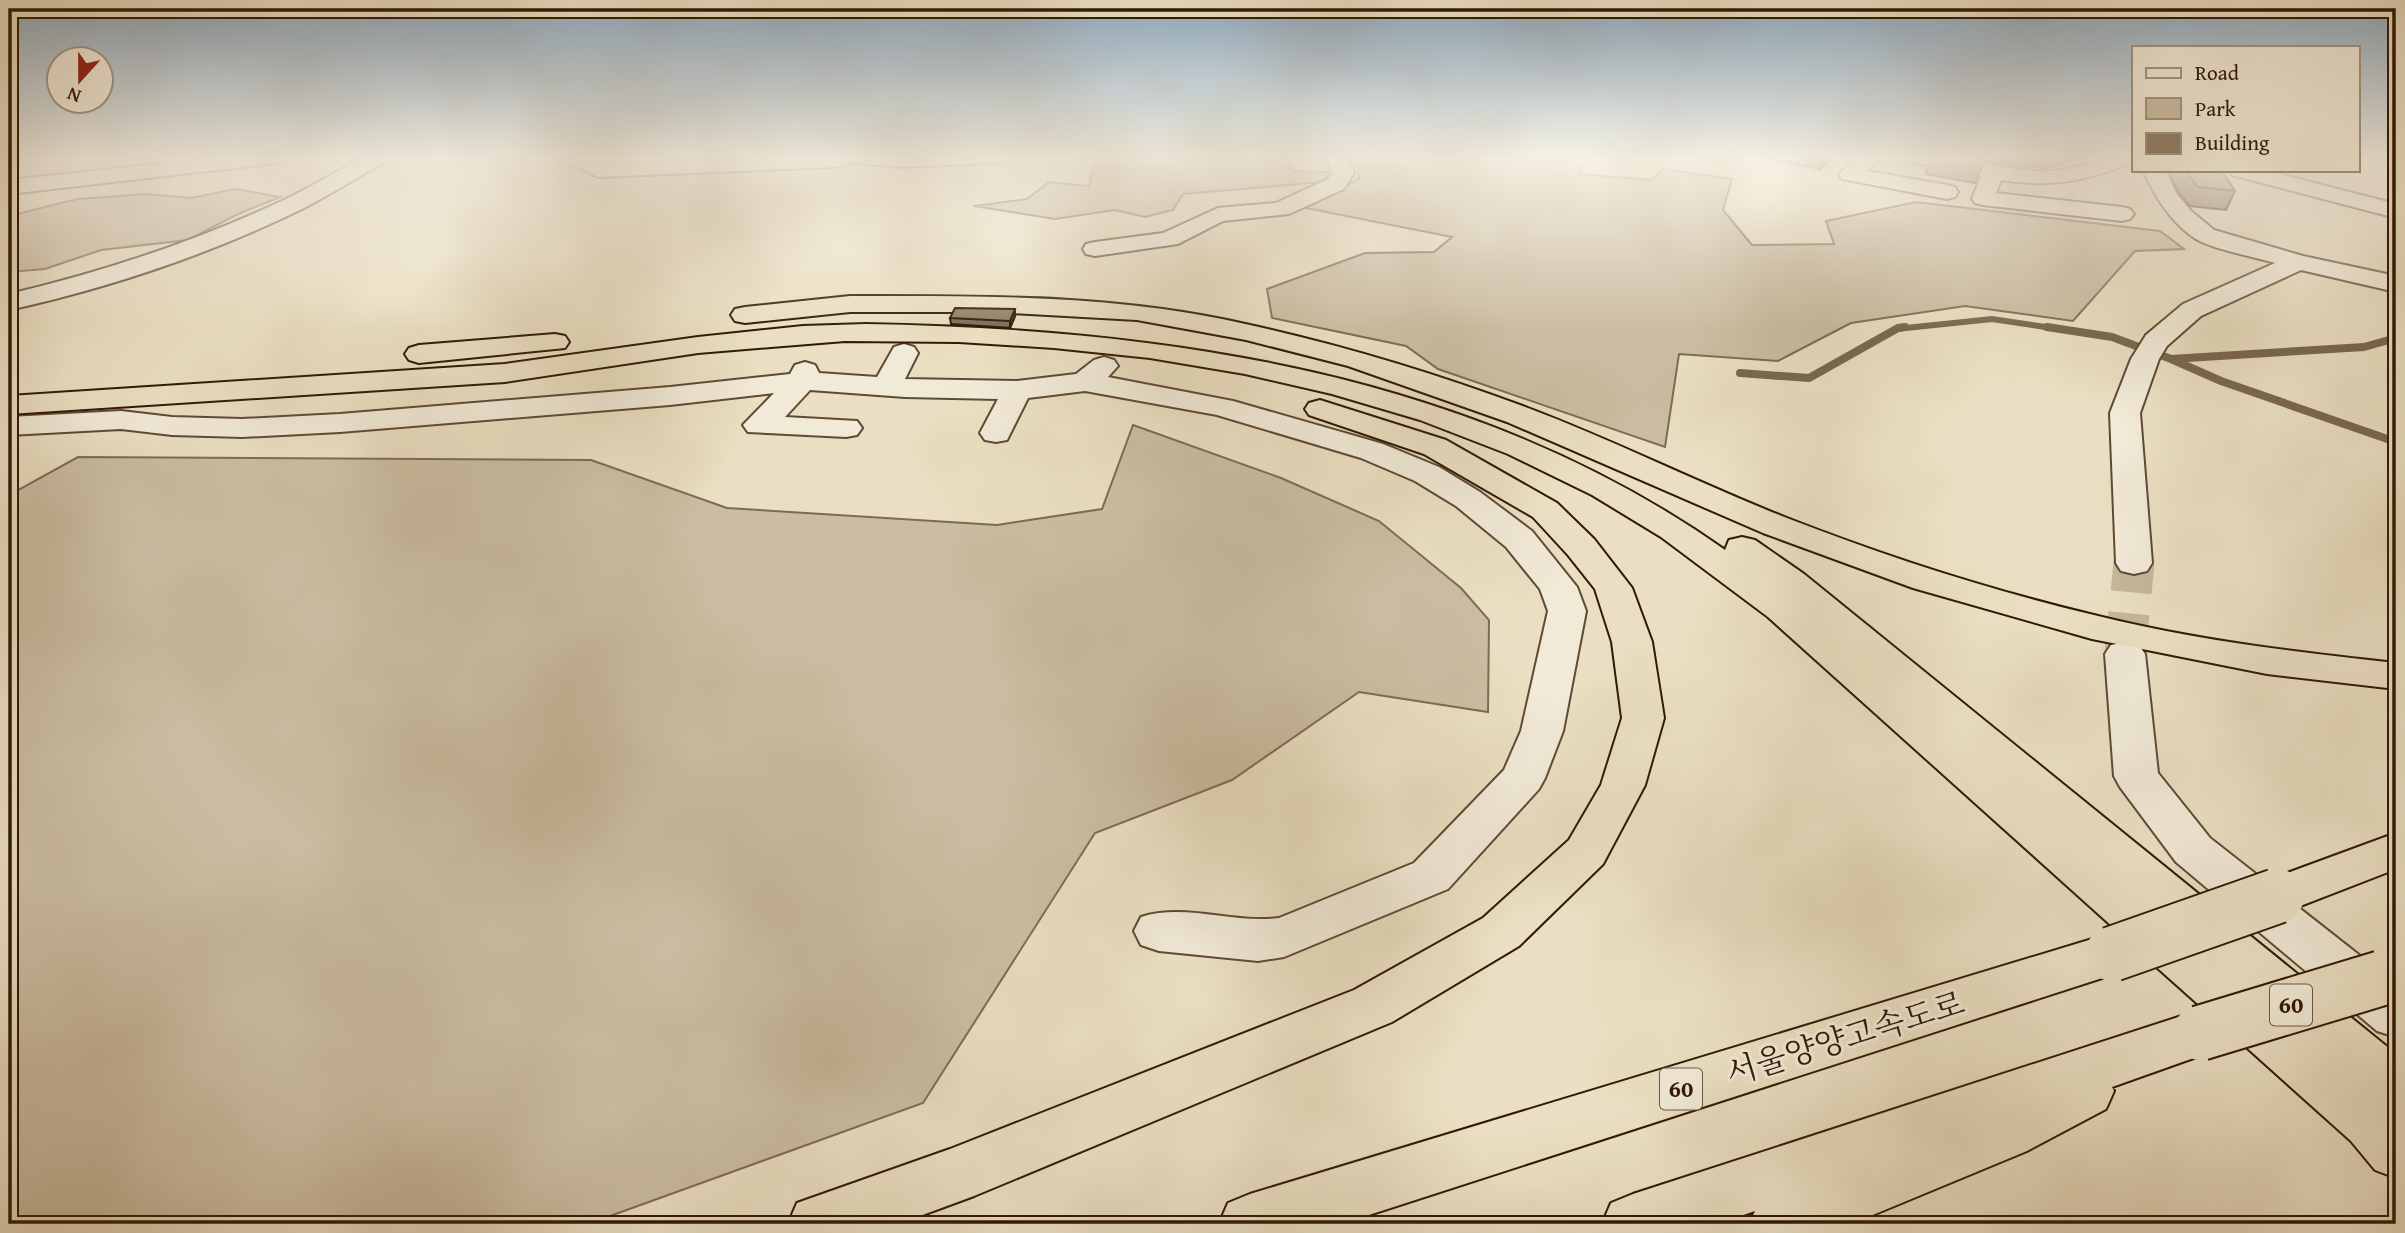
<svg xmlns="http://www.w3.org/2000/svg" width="2405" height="1233" font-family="'Gentium Book Plus','Noto Serif KR',serif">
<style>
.green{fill:#cbbda2;stroke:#7e6b54;stroke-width:2}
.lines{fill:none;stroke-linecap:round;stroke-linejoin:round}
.stream-far1{stroke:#7a6850;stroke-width:6}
.stream{stroke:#7a6850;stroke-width:8}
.minor-tunnel{stroke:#c5b79c;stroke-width:41;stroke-dasharray:41 21;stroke-linecap:butt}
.minor-casing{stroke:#5f4a34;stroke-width:4}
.highway-casing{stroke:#311905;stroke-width:4}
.minor{fill:#f1ead7;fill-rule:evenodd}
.highway{fill:#eadfc2;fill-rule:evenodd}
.rail{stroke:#311905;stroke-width:3.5;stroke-dasharray:8 8;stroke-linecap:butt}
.highway-bridge-casing{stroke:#311905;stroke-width:58;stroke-linecap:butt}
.highway-bridge{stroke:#eadfc2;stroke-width:54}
.wall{fill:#7d6e59;stroke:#311905;stroke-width:2}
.shaded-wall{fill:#665a48;stroke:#311905;stroke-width:2}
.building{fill:#918067;stroke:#311905;stroke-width:2}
.labels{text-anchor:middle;stroke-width:6;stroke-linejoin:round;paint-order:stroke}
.shield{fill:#f1ead7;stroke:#6b5844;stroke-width:2}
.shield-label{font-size:24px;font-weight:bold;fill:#311905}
.near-street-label{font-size:32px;fill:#311905;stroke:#f1ead7}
</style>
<rect width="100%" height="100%" fill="#eadfc2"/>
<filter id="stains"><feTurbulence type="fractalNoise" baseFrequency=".00286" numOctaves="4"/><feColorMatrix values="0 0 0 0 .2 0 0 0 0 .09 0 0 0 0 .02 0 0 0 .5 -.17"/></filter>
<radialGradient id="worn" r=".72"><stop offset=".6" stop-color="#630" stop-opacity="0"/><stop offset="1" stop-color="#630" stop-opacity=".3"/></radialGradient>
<path class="green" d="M1095,157h186l11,14 36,1 -5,10 -140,12 -10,16 -28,7 -30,-7 -60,9 -81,-13 53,-7 22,-17 40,4z
M1357,157h231l-9,17 72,6 12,-11 69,10 -9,31 29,35 82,-1 -8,-23 90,-19 244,29 24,18 -49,2 -62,70 -108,-15 -114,17 -73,38 -99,-7 -14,93 -227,-78 -32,-23 -134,-28 -5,-29 98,-36 69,-1 18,-15 -146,-29 53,-29z
M236,189l44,8 -42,17 -50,26 -87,10 -56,19 -36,3v-56l68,-17 70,-5 43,4z
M1133,425l148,53 98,43 82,67 28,32 -1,92 -129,-20 -127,88 -137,53 -172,270 -335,121h-579v-729l69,-38 513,3 136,48 270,17 105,-16z"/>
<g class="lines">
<path class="stream-far1" d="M1896,329l96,-10 67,10"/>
<path class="stream" d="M2047,327l65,10 59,22
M2396,338l-32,9 -193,12 50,22 175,61
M1740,373l69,5 89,-50 7,-1"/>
<path class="minor-tunnel" d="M2125,654l9,-91"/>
<g class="minor-casing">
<path id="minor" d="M224,157h64l-4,4 -7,2 -268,31v-14z
M364,157h26l-4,4c-28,16 -55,33 -84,48 -92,45 -193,79 -293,101v-16c94,-22 187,-53 275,-94 27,-13 53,-29 80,-43z
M557,157h32l13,7 185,-7h219l-4,4 -7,2 -94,4 -46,-4 -22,4 -235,10 -27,-14 -10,-2z
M1326,157h20l8,16 -10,16 -55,25 -66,7 -45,23 -83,12 -9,-2 -3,-5 3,-5 9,-2 68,-9 55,-25 58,-5 52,-24 4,-6z
M1858,157h23l-14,14 80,14 8,2 3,5 -3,5 -8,2 -105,-20 -3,-5z
M1902,157c47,-4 90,12 135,14 35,2 63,-14 97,-14v5c-48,19 -81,26 -133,18l-5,13 126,14 8,2 4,5 -4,5 -8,2 -139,-16 -8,-2 -3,-5 9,-21 -75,-16z
M2143,170h22l11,23 15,18 23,19 89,26 93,20v16l-95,-22 -100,46 -34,30 -8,13 -19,54 12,150 -5,8 -13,3 -13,-3 -5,-8 -6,-150 21,-54 15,-24 37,-31 92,-41c-20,-6 -63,-14 -79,-24 -25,-16 -41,-42 -53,-69z
M2229,170h35l132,34v14l-164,-43z
M904,344l10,3 4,6 -13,26 112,2 59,-7 18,-14 10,-3 10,3 4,6 -10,11 125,24 150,43 56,23 41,25 52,39 45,56 9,24 -23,120 -18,47 -6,11 -91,100 -164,68 -26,4 -99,-10 -18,-6 -7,-14 7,-14c44,-14 92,7 138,1l135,-55 90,-93 17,-39 27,-120 -8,-22 -34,-42 -50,-41 -41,-25 -54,-23 -144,-43 -132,-24 -57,7 -21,42 -11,2 -11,-2 -5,-7 18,-34 -93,-2 -95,-7 -25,27 72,4 5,7 -5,7 -11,2 -98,-5 -5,-7 31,-32 -104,12 -330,27 -98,5 -70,-2 -51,-6 -112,6v-18l112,-6 51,6 70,2 98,-5 330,-27 120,-13 5,-9 10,-3 10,3 4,8 58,4 17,-30z
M2125,642l14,3 6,9 13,119 52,65 186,146v53l-19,-6 -201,-169 -56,-75 -6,-11 -9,-122 6,-9z"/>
</g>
<g class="highway-casing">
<path id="highway" d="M850,296c134,0 269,-2 400,29 95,21 187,49 278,83 88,33 172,76 259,110 100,39 203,72 307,97 99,25 201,37 302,48v26l-129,-15 -175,-35 -179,-51 -150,-55 -256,-111 -159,-56 -102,-26 -109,-20 -146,-8h-141l-105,11 -10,-2 -4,-6 4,-6 10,-2z
M866,324c300,5 609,49 859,226l4,-10 13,-3 13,3 49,34 592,480v124l-21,-8 -24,-29 -126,-113 2,5 -8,16 -107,38 2,4 -8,18 -79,42 -176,73h-102l6,-13 -38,13h-115l9,-21 22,-9 567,-184 8,3 -75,-67 5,8 -8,15 -789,255h-122l9,-21 22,-9 862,-261 12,4 -356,-320 -107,-80 -69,-42 -84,-41 -88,-34 -88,-26 -87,-20 -95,-16 -96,-10 -95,-6 -114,-1 -147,12 -193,29 -496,32v-18l496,-32 193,-27 105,-11z
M555,334l10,2 4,6 -4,6 -146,15 -10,-3 -4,-6 4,-6 10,-3z
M1320,400l126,40 111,63 37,36 38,49 20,54 12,76 -19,67 -42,79 -84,82 -127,76 -418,174 -76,28h-110l9,-21 153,-54 404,-159 129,-72 86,-78 32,-55 21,-67 -10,-76 -17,-53 -27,-34 -35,-38 -109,-63 -115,-39 -4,-6 4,-6z
M2396,833v36l-119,46 -17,-6 -8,-13 8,-13z"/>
</g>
<use href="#minor" class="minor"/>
<use href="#highway" class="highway"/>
<path class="rail" d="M2368,157l28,6"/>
<g class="highway-bridge-casing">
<path id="highway-bridge" d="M2112,954l165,-58
M2200,1033l182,-55"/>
</g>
<use href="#highway-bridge" class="highway-bridge"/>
</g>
<path class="wall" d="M1756,157h78l-14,12z
M1931,157h151l-37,11 -61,-7 -9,22 -49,-9z
M2168,170h53l14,21 -9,19 -36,-4 -12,-14z
M2396,246v14l-7,-2z
M1015,316l-5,12 -59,-4 -1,-6z"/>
<path class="shaded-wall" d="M1823,157h11l-14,12z
M2050,157h32l-37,11z
M1015,309v7l-5,12v-7z"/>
<path class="building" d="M2185,170h36l14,21 -37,-4z
M955,308l60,1 -5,12 -60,-3z"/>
<linearGradient id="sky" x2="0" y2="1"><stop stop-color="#8faabf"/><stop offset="0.48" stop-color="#f6f1e4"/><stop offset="1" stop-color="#f6f1e4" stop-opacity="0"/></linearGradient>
<rect width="2405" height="329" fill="url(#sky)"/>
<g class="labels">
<g class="shield">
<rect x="2270" y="984.5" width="42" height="41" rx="5"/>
<rect x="1660" y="1068.5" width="42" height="41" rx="5"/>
</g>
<g class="shield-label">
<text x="2291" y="1013">60</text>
<text x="1681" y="1097">60</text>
</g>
<g class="near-street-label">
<text transform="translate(1845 1038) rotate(-17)" y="11">서울양양고속도로</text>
</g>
</g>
<rect width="2405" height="1233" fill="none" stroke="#eadfc2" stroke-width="35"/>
<rect x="10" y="10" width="2384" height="1212" fill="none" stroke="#311905" stroke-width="3.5"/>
<rect x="18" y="18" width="2370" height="1198" fill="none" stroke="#311905" stroke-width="2"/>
<rect x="2132" y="46" width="228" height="126" fill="#f1ead7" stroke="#a49683" stroke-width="2"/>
<rect x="2146" y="68" width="35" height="10" fill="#f1ead7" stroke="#a49683" stroke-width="2"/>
<text x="2195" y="80" font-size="21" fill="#311905">Road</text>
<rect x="2146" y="98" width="35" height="21" fill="#cbbda2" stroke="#a49683" stroke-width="2"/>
<text x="2195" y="116" font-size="21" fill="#311905">Park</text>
<rect x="2146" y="133" width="35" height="21" fill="#918067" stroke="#a49683" stroke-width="2"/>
<text x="2195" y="150" font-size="21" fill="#311905">Building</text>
<g transform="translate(80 80) rotate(201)"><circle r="33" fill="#f1ead7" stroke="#a49683" stroke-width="2"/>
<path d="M0-5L12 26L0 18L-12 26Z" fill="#8f2418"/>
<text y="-10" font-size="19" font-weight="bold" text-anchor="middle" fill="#311905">N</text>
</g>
<rect width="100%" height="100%" filter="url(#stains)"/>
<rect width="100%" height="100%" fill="url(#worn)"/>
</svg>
